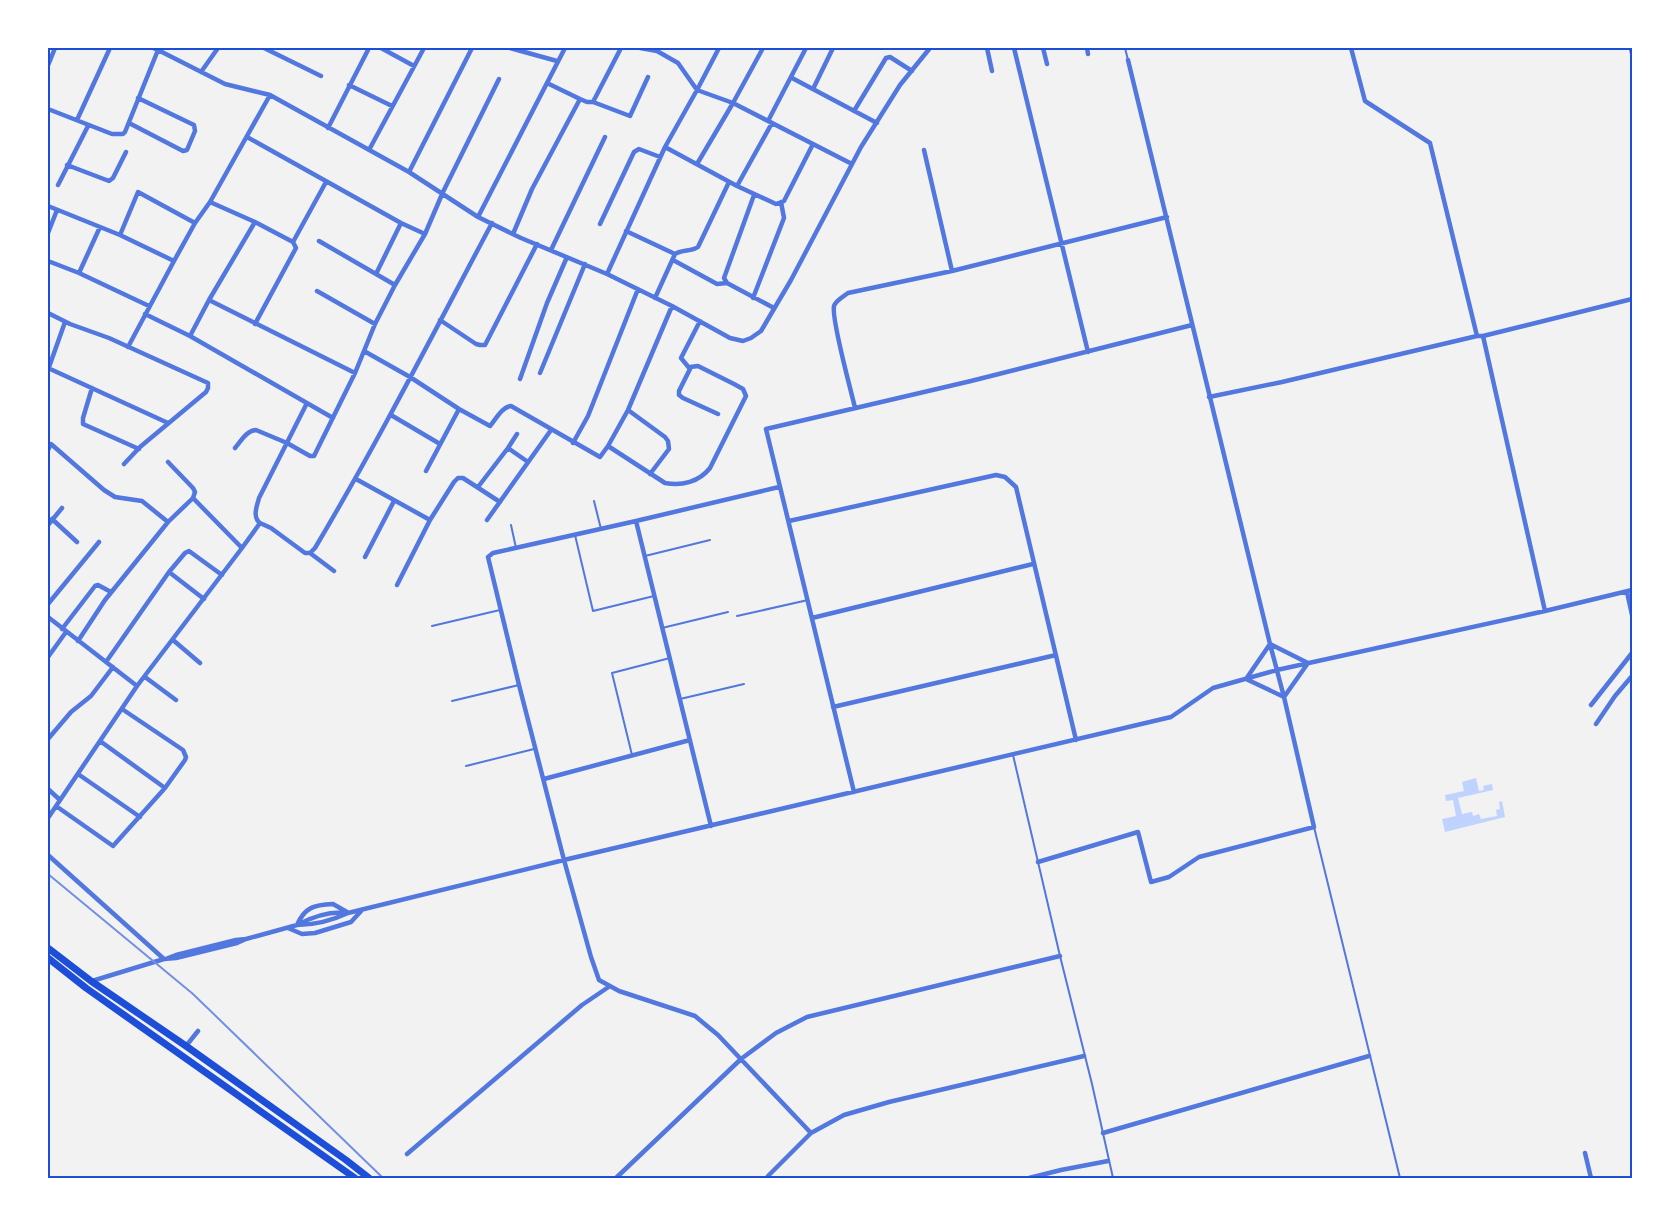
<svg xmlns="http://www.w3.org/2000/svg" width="1680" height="1226" font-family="'Zilla Slab',serif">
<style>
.water{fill:#bfd3fe}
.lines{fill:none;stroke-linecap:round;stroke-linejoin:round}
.service{stroke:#5277de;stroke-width:2}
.minor{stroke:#5277de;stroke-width:4.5}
.trunk{stroke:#1d4ed8;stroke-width:7}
.rail{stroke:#7290e2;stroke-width:2}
.neatline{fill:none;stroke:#1d4ed8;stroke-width:2}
</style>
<rect width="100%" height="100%" fill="#f2f2f2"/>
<path class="water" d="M1476,778l3,13 5,-1 -1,-4 9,-2 1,6 -35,8 4,16 10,-2 1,4 6,-2 2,5 16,-3 -1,-6 4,-1 -1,-7 3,-1 3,16 -60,15 -3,-13 14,-3 -3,-16 -7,1 -1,-6 19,-4 -2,-9z"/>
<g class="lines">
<path class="service" d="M1125,48l3,12
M594,501l7,28
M511,525l5,23
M575,535l18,76 61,-15
M645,556l65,-16
M737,616l71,-16
M432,626l68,-16
M662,628l66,-16
M680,699l64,-15
M452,701l67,-16
M632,755l-20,-82 58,-15
M1013,755l47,201 32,128 21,94
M466,766l68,-17
M1314,827l86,351"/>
<path class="minor" d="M160,48l-2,2 67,34 45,11 139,77 69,45 43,21 86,36 65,32 58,32 13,3 8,-3 10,-7 30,-51 70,-133 39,-62 30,-37
M264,48l57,28
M381,48l33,18
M510,48l47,13
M640,48l17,3 21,12 19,27 36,13 119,61
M719,48l-22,42 -32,57 72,39 39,18 8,-3 29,-57
M987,48l5,23
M1014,48l74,304
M1043,48l4,16
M1087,48l1,6
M1351,48l14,53 65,42 47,193
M1631,48l1,5
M48,57l3,1 -3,7
M51,58l4,-10
M201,72l17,-24
M792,78l85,45
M547,83l33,16
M349,85l43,21
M813,89l20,-41
M593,102l37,14 18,-39
M48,109l64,25h11l2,-2 33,-82 -5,-2
M854,111l32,-53 4,-1 22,14
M77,120l33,-72
M768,121l38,-73
M129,123l54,28 4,-1 8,-19 -1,-6 -56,-27
M328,128l41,-80
M369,150l55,-102
M924,150l28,121
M697,164l36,-61 30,-55
M67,165l42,16 4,-3 13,-26
M409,172l63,-124
M58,185l30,-59
M737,186l35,-63
M754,195l-30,83 3,5 47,25
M210,202l45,20
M48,206l72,29 18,-43 57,31
M478,217l87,-169
M600,224l34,-72 5,-3 21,8
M626,231l49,23
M48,233l9,-23
M425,234l18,-42 56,-113
M513,234l19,-45 48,-90 7,3h6l28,-54
M120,235l54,26
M319,241l76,44
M293,242l33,-60
M551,250l54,-113
M673,260l44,24 10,-1
M48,261l31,12 70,33
M79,273l21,-46
M376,274l25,-51
M607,274l58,-127
M317,291l58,33
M655,298l20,-44c8,-5 16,-2 23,-7l31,-65
M753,298l31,-80 -3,-16
M209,300l46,-78 38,20 3,6 -41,76
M48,313l22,11 39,14 99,45v5l-2,4 -66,55 -16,17
M145,314l45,22 143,82
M440,320l36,24 4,1h5l52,-101
M700,321l-19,37 9,11 -11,22v4l4,3 35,16
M190,336l19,-36 146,73
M1483,336l62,275
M128,347l46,-86 21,-38 15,-21 60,-107
M364,351l46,26 49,32 31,17c6,-7 12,-19 21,-20l89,51 8,-11 20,-36 44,-104
M48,368l120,55
M48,370l17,-48
M540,373l45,-109
M520,379l27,-76 20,-46
M92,388l-9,30v6l56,25
M1209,397l73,-15 195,-46h6l149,-37
M855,408c-4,-18 -24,-89 -21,-102 2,-6 9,-9 14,-13l104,-22 215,-54
M628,410l37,27 3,4 1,8 -19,25
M391,415l49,29
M573,443l15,-27 50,-127
M608,446l57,37c17,3 34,-1 45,-15l36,-72 -3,-7 -9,-5 -36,-18 -8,1
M235,448c6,-7 12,-18 21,-18l31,13 23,13h4l41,-83 20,-49 20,-39 30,-51 -24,-11 -154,-86
M508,448l20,14
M48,450l3,-6 53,46 11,7 27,4 26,21 25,-24 2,-6 -2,-4 -25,-26
M426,471l33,-62
M356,479l74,41 -33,65
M478,487l30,-39 9,-14
M779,487l-143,34 -143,32 -5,4 31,128 45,175 27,97 8,23 20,11 76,25 23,19 93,98
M193,498l49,50 18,-25 11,5 34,25h5l5,-5c63,-106 119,-216 177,-325
M52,519l25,23
M430,520l24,-38 4,-4h5l37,24
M487,520l64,-90
M636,521l75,305
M789,521l207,-46 9,2 11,10 60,253
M260,523c-8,-6 -3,-17 -1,-25l48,-95
M48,525l14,-17
M310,553l24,18
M365,557l29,-56
M169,572l16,-19 4,-2 33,24
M1627,592l5,23
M48,604l51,-62
M48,617l89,69
M812,618l221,-54
M62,629l33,-43 3,-1 13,7
M173,640l27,23
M78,641l27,-41 63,-78
M48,657l18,-25
M106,662l63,-90 35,27
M145,677l31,23
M1246,679l24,-35 38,19
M1246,679l38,18
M1284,697l24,-34
M1591,705l41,-52
M833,707l223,-52
M1596,724l19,-28 17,-20
M48,739l23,-27 20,-16 22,-29
M100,741l65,47
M78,774l62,43
M544,779l146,-39
M48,789l12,11
M854,792l-88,-363 205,-48 221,-56
M56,806l57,40 52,-58 20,-28 1,-3 -3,-7 -61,-41
M48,818l89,-132 105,-138
M48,855l116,104
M1038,862l100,-30 13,50 18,-5 30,-20 115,-30 -30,-130 -14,-53 -142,-584
M348,913c-17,-2 -36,4 -51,12 17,0 36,-5 51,-12l216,-53 607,-143 42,-29 64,-18 268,-59 87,-21
M288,928l14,6 13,-1 36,-11 11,-12
M246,939l51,-14c8,-18 17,-20 36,-21l14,8
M92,981l72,-22 12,-1 61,-15 9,-4 -10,1 -60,15 -8,3
M186,1046l12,-15
M1103,1133l266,-77
M1585,1153l6,25
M407,1154l175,-149 28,-19
M768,1176l43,-43 33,-18 45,-13 195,-46
M616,1178l125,-119 35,-26 31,-16 253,-61
M1029,1178l32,-8 47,-9"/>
<path class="trunk" d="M48,948l43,33 95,65 160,114 23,18
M48,958l38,30 269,190"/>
<path class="rail" d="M48,874l145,120 190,184"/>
</g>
<rect width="1680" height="1226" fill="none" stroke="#ffffff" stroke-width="98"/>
<rect x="49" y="49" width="1582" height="1128" class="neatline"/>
</svg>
